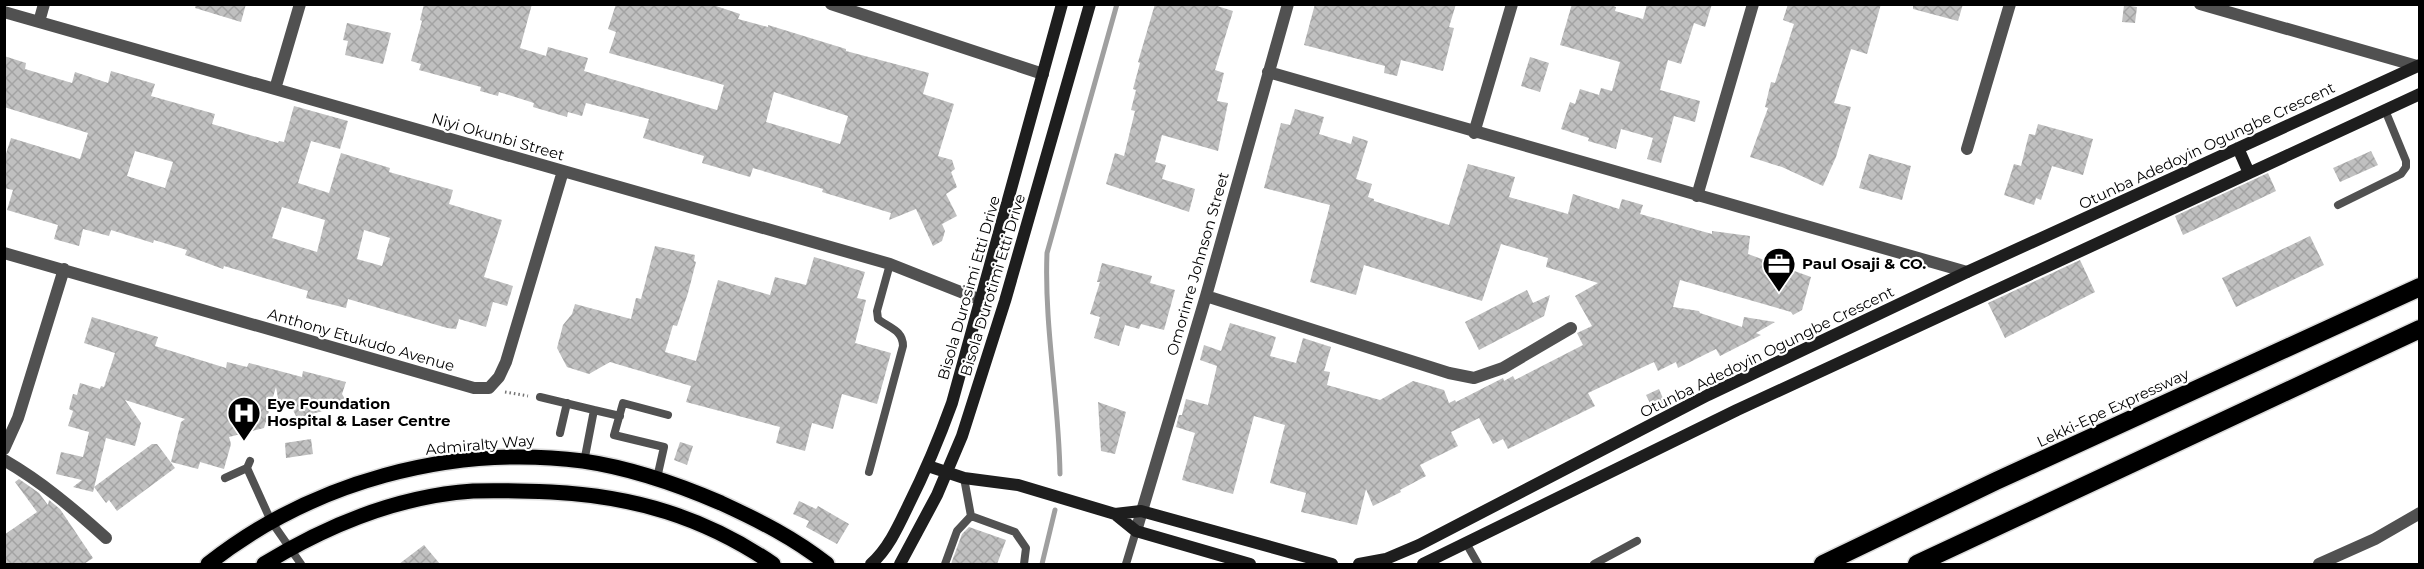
<svg xmlns="http://www.w3.org/2000/svg" width="2424" height="569" font-family="Montserrat,sans-serif">
<style>
.lines{fill:none;stroke-linecap:round;stroke-linejoin:round}
.stream{stroke:#9f9f9f;stroke-width:5}
.building{fill:url(#building-cross-hatch);fill-rule:evenodd}
.primary-casing{stroke:#dbdbdb;stroke-width:18}
.highway-casing{stroke:#dbdbdb;stroke-width:21}
.path{stroke:#737373;stroke-width:3;stroke-dasharray:1.5 3;stroke-linecap:butt}
.lane{stroke:#515151;stroke-width:8}
.street{stroke:#515151;stroke-width:12}
.secondary{stroke:#1e1e1e;stroke-width:12}
.primary{stroke:#000;stroke-width:15}
.highway{stroke:#000;stroke-width:18}
.labels{text-anchor:middle;stroke-width:4.5;stroke-linejoin:round;paint-order:stroke}
.street-label{font-size:15px;fill:#000;stroke:#fff}
.poi-label{font-size:15px;font-weight:bold;fill:#000;stroke:#fff;text-anchor:start}
</style>
<defs>
<pattern id="building-cross-hatch" width="8" height="8" patternUnits="userSpaceOnUse" patternTransform="scale(1.5)"><rect width="8" height="8" fill="#c0c0c0"/><path d="M0 0l8 8M0 8l8-8" fill="none" stroke="#a3a3a3"/></pattern>
</defs>
<rect width="100%" height="100%" fill="#fff"/>
<g class="lines">
<path class="stream" d="M1060,474c-1,-74 -16,-148 -13,-221l70,-249
M1042,564l13,-54"/>
</g>
<path class="building" d="M196,4h50l-5,18 -46,-14z
M424,4h108l-12,44 26,8 2,-9 40,11 -4,13 133,39 7,-25 -115,-32 7,-21 -8,-3 8,-25h94l30,10 -2,5 30,8v-2l78,24v2l83,22 -6,21 31,10 -16,52 14,4 3,9 -4,3 6,15 -11,7 11,22 -15,8 3,7 -3,10 -9,5 -17,-37 -27,11 2,-7 -69,-21 1,-3 -70,-21 -3,9 -48,-14 2,-7 -61,-18 6,-19 -63,-16 -4,13 -14,-4 -1,5 -34,-10 1,-4 -35,-11 -1,4 -18,-5 1,-4 -62,-17 2,-6 -10,-3 11,-40 -2,-1zM774,92l74,24 -8,28 -74,-22z
M1155,4h56l22,7 -18,59 9,3 -7,28 11,2 -10,48 -56,-16 -7,27 11,3 -4,14 33,10 -6,23 -83,-28 9,-31 9,3 11,-45 -4,-1 5,-20 -3,-1 7,-26 -2,-1z
M1315,4h141l-7,23 5,1 -11,43 -42,-11 -4,16 -13,-3 1,-7 -81,-21z
M1572,4h35l9,3 -1,4 28,8 4,-15h65l-7,23 -11,-4 -13,41 -13,-4 -8,30 40,11 -5,21 -21,-6 -13,47 -14,-4 6,-21 -32,-9 -5,20 -28,-8 1,-3 -28,-9 9,-27 5,2 5,-15 19,6 2,-7 11,3 8,-29 -60,-17z
M1788,4h93l-14,50 -16,-5 -17,54 17,4 -15,50 -13,29 -41,-19 -32,-10 18,-49 -3,-1 6,-25 4,1 19,-59 -11,-4z
M1913,4h50l-5,17 -45,-12z
M2124,5l13,2 -2,16 -13,-1z
M347,23l44,10 -8,31 -38,-9 3,-14 -5,-1z
M4,56l22,7 -1,6 47,14 3,-11 33,11 3,-12 44,13 -4,12 64,18 -3,10 66,19 1,-2 5,1 10,-36 54,15 -8,28 -29,-8 -13,42 31,10 12,-40 49,15 -1,4 64,18 -4,14 53,16 -18,57 29,9 -6,20 -14,-4 -7,25 -27,-8 -3,10 -9,-1 -99,-29 -2,9 -40,-10 2,-7 -84,-25 -1,3 -38,-14 2,-5 -33,-10 -1,3 -42,-13 -2,6 -26,-7 -4,17 -25,-7 4,-14 -51,-15 6,-20 -9,-2v-28l7,-22 69,21 8,-26 -84,-26zM135,151l38,11 -8,26 -38,-12zM282,207l43,13 -8,32 -45,-14zM364,230l26,8 -8,28 -25,-7z
M1530,57l19,6 -9,29 -19,-6z
M1295,109l29,8 -5,17 32,10 2,-8 15,5 -12,38 16,5 -4,13 6,2v2l75,24 19,-61 47,13 -6,20 59,17 5,-20 46,15 3,-10 21,6 -3,9 72,20v-3l38,5 -2,18 63,23 -9,33 -9,5 -2,-3 -111,-32 -7,27 26,4 1,2 42,14 2,-10 31,5 -19,11 5,2 -41,21 -4,-7 -38,19 -2,-6 -18,9 -4,-9 -66,31 7,13 -87,43 -5,-10 -10,5 -14,-26 -28,14 7,14 -38,19 6,11 -26,14 1,2 -28,14 -7,-17 -9,36 -56,-13 5,-19 -36,-10 15,-58 -31,-9 -21,78 -51,-14 13,-47 -19,-6 3,-12h3l4,-16 22,6 9,-39 -17,-6 4,-15 17,6 9,-28 46,14 -6,19 26,7 7,-25 28,9 -7,24 6,1 -3,13 53,15 33,-19 31,9 5,13 6,-3 1,2 47,-24 1,3 9,-5 2,4 68,-35 -6,-12 15,-7 -17,-30 23,-13 -52,-16 2,-9 -47,-14 -19,57 -118,-36 -8,30 -46,-13 20,-77 -66,-17 17,-65 9,2z
M2038,124l55,15 -10,36 -31,-9 -11,34 -5,-2 -2,7 -30,-10 10,-31 7,2 8,-32 6,1z
M2371,151l7,14 -38,17 -7,-14z
M1869,154l42,12 -9,34 -43,-12z
M2268,173l8,18 -93,44 -8,-19z
M2310,236l14,29 -88,42 -14,-29z
M655,246l40,9 -1,6 2,1 -8,31 -11,33 -4,-1 -8,27 31,9 22,-81 52,15 5,-18 31,8 8,-28 51,15 -8,26 9,2 -11,43 36,10 -14,51 -35,-10 -9,35 -21,-6 -7,28 -29,-8 4,-16 -94,-25 5,-16 -81,-24 -21,12 -22,-7 -10,-19 6,-23 9,-11 3,-10 56,15 5,-21 5,1z
M2080,260l15,32 -90,46 -17,-35z
M1102,263l50,13 -2,7 25,7 -11,40 -23,-6 -2,5 -14,-4 -6,21 -25,-8 6,-21 -10,-3 10,-32h-3z
M1527,290l6,13 17,-8 -6,21 -65,34 -14,-28z
M92,317l66,20 -3,9 71,22 1,-6 20,5 2,-4 53,14 1,-6 43,11 -4,12 6,10 -51,14 -5,-10 -13,-4 -3,-17 -12,41 -35,9 2,7 -7,25 -24,-7 -2,7 -27,-7 10,-40 4,-3 -60,-19 16,23 -6,23 -29,-8 -13,54 -20,-5 9,-7 -26,-6 5,-22 22,5 6,-25 -21,-6 5,-15 -4,-2 4,-15 4,1 3,-12 20,6 1,-3 3,1 11,-34 -31,-10z
M1659,389l6,14 -12,6 -7,-14z
M1098,402l28,10 -11,42 -14,-3z
M311,439l2,15 -27,4 -1,-15z
M680,442l13,4 -6,19 -13,-5z
M152,444h5l18,24 -58,43 -8,-11 -3,3 -12,-16z
M19,479l20,14 9,12 1,-5 11,9 33,49 -9,6h-80v-29l33,-23 -22,-30z
M799,501l17,8 2,-3 31,18 -12,20 -31,-17 3,-6 -16,-7z
M969,527l37,13 -9,24h-46l11,-30z
M424,545l16,19h-41z"/>
<g class="lines">
<g class="primary-casing">
<path id="primary" d="M208,564c104,-82 242,-120 375,-103 48,7 94,23 138,42 39,18 73,35 106,61
M264,564c62,-38 135,-68 209,-73 26,-1 52,0 78,1 82,4 153,25 222,72"/>
</g>
<g class="highway-casing">
<path id="highway" d="M1823,564l173,-83 424,-194
M1917,564l503,-235"/>
</g>
<path class="path" d="M505,392l23,4"/>
<path class="lane" d="M2338,205l63,-31 5,-7v-6l-21,-51
M540,397l54,13 -10,52
M594,410l26,6
M560,433l7,-30
M250,461l-3,7 24,53 30,43
M869,472l34,-126c0,-16 -14,-18 -25,-27l-1,-8 13,-47
M225,478l22,-10
M657,478l7,-31 -50,-12 9,-32 45,12
M964,478l7,38
M971,516l44,16 11,16 -2,16
M1466,543l12,21
M945,564l12,-33 14,-15
M1126,564l10,-33
M1594,564l43,-23"/>
<path class="street" d="M831,4l212,70
M2200,4l217,62
M4,12l886,252 91,36
M39,22l5,-18
M1268,72l699,200
M275,89l25,-85
M1474,133l38,-129
M1967,149l43,-145
M1697,196l56,-192
M4,253l470,135h15l10,-11 7,-15 57,-191
M1206,296l243,77 25,5 29,-10 68,-40
M4,449l14,-31 46,-149
M4,460c38,22 70,49 102,78
M1136,531l70,-235 82,-292
M2319,564l56,-25 45,-26"/>
<path class="secondary" d="M2238,148l11,25
M928,466l36,12 54,7 97,29 21,17 114,33
M1115,514l26,-3 191,53
M871,564c17,-15 27,-37 37,-58 17,-34 31,-67 44,-103l110,-399
M900,564l37,-69 25,-59 43,-135 85,-297
M1359,564l27,-5 33,-14 289,-150 259,-123 453,-207
M1423,564l314,-154 683,-316"/>
<use href="#primary" class="primary"/>
<use href="#highway" class="highway"/>
</g>
<defs>
<g id="office-pin" transform="scale(1.725)"><path d="M0 17L-7.5 6A9.5 9.5 0 1 1 7.5 6Z" fill="#000" stroke="#fff"/><path d="M-6-3h4V-5.5h4V-3h4V5H-6ZM-1-4.5V-3h2v-1.5ZM-6 0V1H6V0Z" fill="#fff"/></g>
<g id="hospital-pin" transform="scale(1.725)"><path d="M0 17L-7.5 6A9.5 9.5 0 1 1 7.5 6Z" fill="#000" stroke="#fff"/><path d="M-5-5h3v3.5h4V-5h3V5h-3V1.5h-4V5h-3Z" fill="#fff"/></g>
</defs>
<g fill-rule="evenodd">
<use href="#office-pin" x="1779" y="264"/>
<use href="#hospital-pin" x="244" y="413"/>
</g>
<g class="labels">
<g class="street-label">
<text transform="translate(498 137) rotate(16)" y="5">Niyi Okunbi Street</text>
<text transform="translate(2207 146) rotate(-25)" y="5">Otunba Adedoyin Ogungbe Crescent</text>
<text transform="translate(1198 264) rotate(-74)" y="5">Omorinre Johnson Street</text>
<text transform="translate(993 285) rotate(-73)" y="5">Bisola Durotimi Etti Drive</text>
<text transform="translate(969 288) rotate(-74)" y="5">Bisola Durosimi Etti Drive</text>
<text transform="translate(361 340) rotate(16)" y="5">Anthony Etukudo Avenue</text>
<text transform="translate(1767 352) rotate(-26)" y="5">Otunba Adedoyin Ogungbe Crescent</text>
<text transform="translate(2113 408) rotate(-25)" y="5">Lekki-Epe Expressway</text>
<text transform="translate(480 445) rotate(-5)" y="5">Admiralty Way</text>
</g>
<g class="poi-label">
<text x="1802" y="269">Paul Osaji &amp; CO.</text>
<text x="267" y="409">Eye Foundation<tspan x="267" dy="17">Hospital &amp; Laser Centre</tspan></text>
</g>
</g>
<rect width="2424" height="569" fill="none" stroke="#000000" stroke-width="12"/>
</svg>
